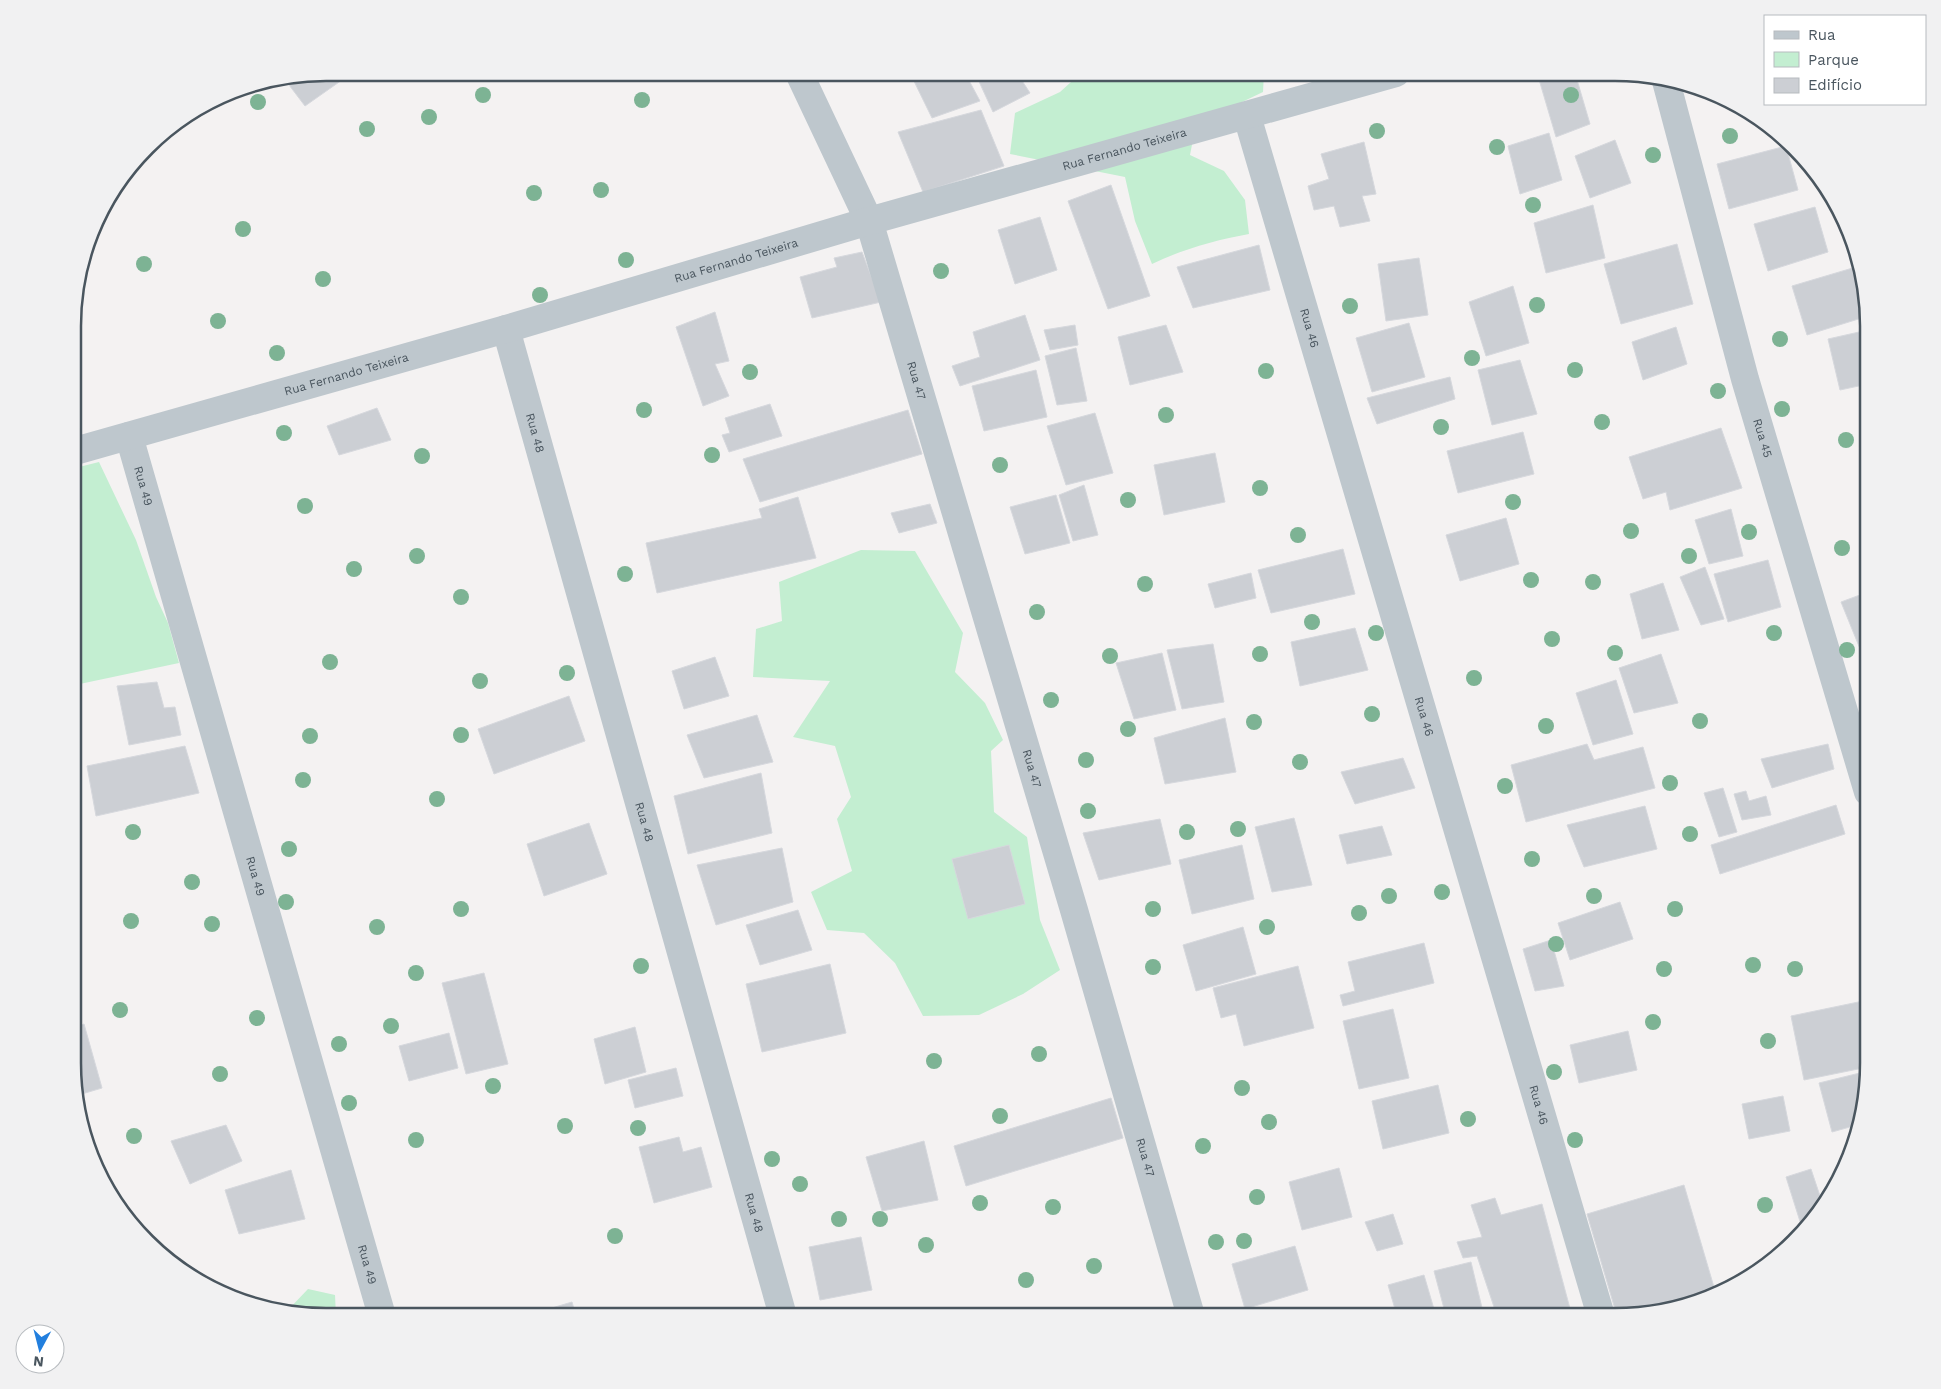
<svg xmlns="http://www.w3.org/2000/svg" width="1941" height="1389" font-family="'Work Sans',sans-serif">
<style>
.green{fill:#c3eed1}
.building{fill:#cccfd4;stroke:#d6d8dd}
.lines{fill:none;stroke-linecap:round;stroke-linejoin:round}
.street{stroke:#bec7cd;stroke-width:28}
.tree{fill:#7db394}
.labels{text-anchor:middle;stroke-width:4;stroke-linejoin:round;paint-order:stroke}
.street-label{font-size:12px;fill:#4a565f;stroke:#fff}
.rim{fill:none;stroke:#4a565f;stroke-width:2.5}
</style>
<rect width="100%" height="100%" fill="#f4f2f2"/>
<path class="green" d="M1081,73h183l-1,19 -67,32 -6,31 34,16 21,29 4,34c-33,6 -66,15 -97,30l-17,-43 -10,-44 -115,-23 5,-41 45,-21z
M99,462l37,78 20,57 12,26 11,40 -104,22v-217z
M861,550l54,1 48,82 -8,39 30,31 18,37 -12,11 3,61 33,25 13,83 20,50 -37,24 -44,21 -56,1 -28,-53 -31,-30 -37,-3 -16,-38 41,-21 -15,-52 14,-22 -16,-51 -42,-9 37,-56 -77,-4 3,-48 26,-8 -3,-39z
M308,1289l27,6 1,21h-26l-23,-5z"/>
<path class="building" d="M327,72l9,1 6,7 -37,26 -19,-25z
M910,73h55l15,28 -48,17z
M980,73h18l2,3 7,-3h10l13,20 -37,19 -17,-37z
M1036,73h20l-16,7z
M1550,73h25l15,51 -34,13 -18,-61z
M981,110l23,56 -81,26 -25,-60z
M1549,133l13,47 -42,14 -12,-48z
M1615,140l16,43 -41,15 -15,-42z
M1364,142l12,52 -14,2 8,25 -30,6 -6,-21 -20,4 -6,-24 21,-7 -8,-25z
M1786,146l12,44 -69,19 -12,-45z
M1111,185l39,111 -42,13 -40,-108z
M1593,205l12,53 -59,15 -12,-50z
M1815,207l13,45 -60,19 -14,-47z
M1040,217l17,53 -42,14 -17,-54z
M1677,244l16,60 -72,20 -17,-60z
M1259,245l11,45 -77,18 -16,-41z
M862,252l19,50 -69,16 -12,-41 37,-10 -3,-9z
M1419,258l9,57 -42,6 -8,-57z
M1856,267l12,43v6l-61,19 -15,-49z
M1513,286l16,57 -43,13 -17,-54z
M715,312l14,49 -14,3 14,32 -26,10 -27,-79z
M1025,315l15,45 -80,26 -8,-20 28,-9 -7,-25z
M1409,323l16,54 -53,15 -16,-54z
M1075,325l3,20 -28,5 -6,-20z
M1166,325l17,47 -53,13 -12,-48z
M1676,327l11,37 -44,16 -11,-38z
M1868,330v54l-28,6 -12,-51z
M1076,348l11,53 -30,4 -12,-49z
M1520,360l17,54 -45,11 -14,-55z
M1036,370l11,47 -63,14 -12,-45z
M1450,377l5,22 -78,25 -10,-26z
M770,404l12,32 -53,16 -7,-17 8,-2 -5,-15z
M377,408l14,32 -52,15 -12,-29z
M908,410l14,44 -162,48 -17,-43z
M1095,413l18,60 -47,12 -19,-59z
M1721,428l21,60 -72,22 -4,-18 -23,7 -14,-42z
M1523,432l11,42 -76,19 -11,-42z
M1215,453l10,49 -61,13 -10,-50z
M1084,485l14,50 -25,6 -14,-46z
M1056,495l14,48 -45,11 -15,-47z
M798,497l18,61 -159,35 -11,-50 116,-25 -3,-9z
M930,504l7,19 -38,10 -8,-20z
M1731,509l12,47 -34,8 -14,-44z
M1506,518l13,46 -59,17 -14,-46z
M1343,549l12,45 -84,19 -13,-43z
M1768,560l13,47 -53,15 -14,-48z
M1705,567l19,52 -23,6 -21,-48z
M1251,573l5,25 -41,10 -7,-24z
M1663,583l16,47 -37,9 -12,-45z
M1868,592v68l-3,1 -24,-59z
M1355,628l13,42 -68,16 -9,-44z
M1213,644l11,58 -42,7 -15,-59z
M1162,653l14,57 -42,9 -18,-56z
M1661,654l17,49 -44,10 -15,-45z
M715,657l14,39 -45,13 -12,-38z
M1616,680l17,54 -40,11 -17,-52z
M157,682l7,26 11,-1 6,28 -52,10 -12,-59z
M569,696l16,45 -91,33 -16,-45z
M757,715l16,47 -69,16 -17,-43z
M1225,718l11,54 -71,12 -11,-46z
M1587,744l7,16 49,-13 12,41 -129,34 -15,-57z
M1828,744l6,25 -62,19 -11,-29z
M185,746l14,47 -103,23 -9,-50z
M1403,758l12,30 -60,16 -14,-32z
M761,773l11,60 -84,21 -14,-58z
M1723,788l14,44 -18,5 -15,-44z
M1746,791l3,10 17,-5 5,19 -29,5 -8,-26z
M1836,805l9,29 -125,40 -9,-29z
M1645,806l12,43 -73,18 -17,-42z
M1294,818l18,67 -40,7 -17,-65z
M1160,819l11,45 -72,16 -16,-47z
M589,823l18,51 -63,22 -17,-52z
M1382,826l10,29 -45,9 -8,-29z
M1009,845l16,59 -57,15 -16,-60z
M1242,845l12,54 -62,15 -13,-54z
M782,848l11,54 -77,23 -19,-60z
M1620,902l13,37 -63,21 -12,-37z
M798,910l14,40 -52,15 -14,-40z
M1243,927l13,47 -60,17 -13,-46z
M1551,940l13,46 -29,5 -12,-42z
M1424,943l10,40 -91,23 -3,-11 15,-4 -7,-29z
M830,964l16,69 -84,19 -16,-68z
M1298,966l16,62 -70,18 -8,-32 -15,4 -8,-30z
M484,973l24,91 -42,10 -24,-91z
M1868,1000v67l-64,13 -13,-64z
M1393,1009l16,69 -50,11 -16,-68z
M84,1024l18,64 -27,8v-69z
M635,1027l11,45 -41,12 -11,-45z
M1628,1031l9,39 -58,13 -9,-38z
M449,1033l9,35 -49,13 -10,-35z
M676,1068l7,28 -48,12 -7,-28z
M1868,1071v8l-11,46 -25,7 -13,-49z
M1438,1085l11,48 -66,16 -11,-48z
M1783,1096l7,35 -41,8 -7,-35z
M1111,1098l12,40 -157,48 -12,-40z
M226,1125l16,36 -52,23 -19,-43z
M679,1137l4,15 18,-5 11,40 -58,16 -15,-56z
M924,1141l14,59 -56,11 -16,-54z
M1339,1168l13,49 -50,13 -13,-48z
M1811,1169l12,36 -7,12 -13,14 -17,-54z
M291,1170l14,49 -66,15 -14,-44z
M1684,1185l32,109 -36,14 -63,8 -30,-102z
M1495,1198l6,17 41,-11 30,112h-75l-20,-60 -14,2 -6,-16 25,-5 -11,-32z
M1393,1214l10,30 -26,7 -12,-29z
M861,1237l11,53 -52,10 -11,-53z
M1295,1246l13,44 -63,19 -13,-45z
M1471,1262l13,54h-38l-12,-45z
M1424,1275l12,41h-39l-9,-31z
M572,1302l4,14h-51z"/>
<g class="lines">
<g class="street">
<path id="s1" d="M799,73l70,148 205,689 117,406"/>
<path id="s2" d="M1666,81l79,298 123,413"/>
<path id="s3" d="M1247,116l354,1200"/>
<path id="s4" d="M506,329l277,987"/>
<path id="s5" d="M129,436l253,880"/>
<path id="s6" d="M75,451l431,-122 363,-108 527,-148"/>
</g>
</g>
<g class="tree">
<circle cx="483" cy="95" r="8"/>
<circle cx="1571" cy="95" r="8"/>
<circle cx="642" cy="100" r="8"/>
<circle cx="258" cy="102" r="8"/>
<circle cx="429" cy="117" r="8"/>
<circle cx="367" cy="129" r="8"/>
<circle cx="1377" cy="131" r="8"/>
<circle cx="1730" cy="136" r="8"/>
<circle cx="1497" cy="147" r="8"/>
<circle cx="1653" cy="155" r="8"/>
<circle cx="601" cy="190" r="8"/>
<circle cx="534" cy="193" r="8"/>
<circle cx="1533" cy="205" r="8"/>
<circle cx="243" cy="229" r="8"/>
<circle cx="626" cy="260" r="8"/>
<circle cx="144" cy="264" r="8"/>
<circle cx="941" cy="271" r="8"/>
<circle cx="323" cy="279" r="8"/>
<circle cx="540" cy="295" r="8"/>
<circle cx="1537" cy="305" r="8"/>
<circle cx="1350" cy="306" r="8"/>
<circle cx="218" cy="321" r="8"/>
<circle cx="1780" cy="339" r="8"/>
<circle cx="277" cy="353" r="8"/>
<circle cx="1472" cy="358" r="8"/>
<circle cx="1575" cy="370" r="8"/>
<circle cx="1266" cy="371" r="8"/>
<circle cx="750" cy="372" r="8"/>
<circle cx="1718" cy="391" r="8"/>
<circle cx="1782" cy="409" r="8"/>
<circle cx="644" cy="410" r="8"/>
<circle cx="1166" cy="415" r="8"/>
<circle cx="1602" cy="422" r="8"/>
<circle cx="1441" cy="427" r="8"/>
<circle cx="284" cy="433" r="8"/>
<circle cx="1846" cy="440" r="8"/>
<circle cx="712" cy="455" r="8"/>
<circle cx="422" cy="456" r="8"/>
<circle cx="1000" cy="465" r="8"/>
<circle cx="1260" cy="488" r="8"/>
<circle cx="1128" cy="500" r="8"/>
<circle cx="1513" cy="502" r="8"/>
<circle cx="305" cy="506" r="8"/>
<circle cx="1631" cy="531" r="8"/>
<circle cx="1749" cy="532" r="8"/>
<circle cx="1298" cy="535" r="8"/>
<circle cx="1842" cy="548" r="8"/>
<circle cx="417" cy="556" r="8"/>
<circle cx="1689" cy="556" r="8"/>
<circle cx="354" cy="569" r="8"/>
<circle cx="625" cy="574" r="8"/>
<circle cx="1531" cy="580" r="8"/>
<circle cx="1593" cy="582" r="8"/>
<circle cx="1145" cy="584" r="8"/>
<circle cx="461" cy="597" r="8"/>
<circle cx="1037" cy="612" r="8"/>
<circle cx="1312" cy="622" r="8"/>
<circle cx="1376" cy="633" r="8"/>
<circle cx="1774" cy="633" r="8"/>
<circle cx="1552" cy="639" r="8"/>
<circle cx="1847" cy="650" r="8"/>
<circle cx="1615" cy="653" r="8"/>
<circle cx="1260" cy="654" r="8"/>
<circle cx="1110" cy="656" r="8"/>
<circle cx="330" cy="662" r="8"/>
<circle cx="567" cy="673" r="8"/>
<circle cx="1474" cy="678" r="8"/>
<circle cx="480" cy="681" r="8"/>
<circle cx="1051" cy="700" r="8"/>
<circle cx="1372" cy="714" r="8"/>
<circle cx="1700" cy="721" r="8"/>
<circle cx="1254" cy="722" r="8"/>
<circle cx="1546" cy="726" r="8"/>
<circle cx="1128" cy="729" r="8"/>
<circle cx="461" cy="735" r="8"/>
<circle cx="310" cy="736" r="8"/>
<circle cx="1086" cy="760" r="8"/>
<circle cx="1300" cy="762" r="8"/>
<circle cx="303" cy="780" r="8"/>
<circle cx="1670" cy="783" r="8"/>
<circle cx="1505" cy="786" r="8"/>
<circle cx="437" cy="799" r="8"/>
<circle cx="1088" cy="811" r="8"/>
<circle cx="1238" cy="829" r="8"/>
<circle cx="133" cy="832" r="8"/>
<circle cx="1187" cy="832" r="8"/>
<circle cx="1690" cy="834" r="8"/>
<circle cx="289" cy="849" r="8"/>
<circle cx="1532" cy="859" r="8"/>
<circle cx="192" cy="882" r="8"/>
<circle cx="1442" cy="892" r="8"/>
<circle cx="1389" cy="896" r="8"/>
<circle cx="1594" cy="896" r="8"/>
<circle cx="286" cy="902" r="8"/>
<circle cx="461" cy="909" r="8"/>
<circle cx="1153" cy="909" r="8"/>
<circle cx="1675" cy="909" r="8"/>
<circle cx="1359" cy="913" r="8"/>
<circle cx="131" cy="921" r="8"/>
<circle cx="212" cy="924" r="8"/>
<circle cx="377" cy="927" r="8"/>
<circle cx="1267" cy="927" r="8"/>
<circle cx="1556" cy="944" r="8"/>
<circle cx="1753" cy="965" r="8"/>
<circle cx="641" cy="966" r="8"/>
<circle cx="1153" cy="967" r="8"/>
<circle cx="1664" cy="969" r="8"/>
<circle cx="1795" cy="969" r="8"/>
<circle cx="416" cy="973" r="8"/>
<circle cx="120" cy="1010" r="8"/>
<circle cx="257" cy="1018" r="8"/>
<circle cx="1653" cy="1022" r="8"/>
<circle cx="391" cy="1026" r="8"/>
<circle cx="1768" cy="1041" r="8"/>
<circle cx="339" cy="1044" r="8"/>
<circle cx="1039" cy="1054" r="8"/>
<circle cx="934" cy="1061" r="8"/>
<circle cx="1554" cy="1072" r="8"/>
<circle cx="220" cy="1074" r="8"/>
<circle cx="493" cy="1086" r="8"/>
<circle cx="1242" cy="1088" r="8"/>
<circle cx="349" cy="1103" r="8"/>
<circle cx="1000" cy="1116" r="8"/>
<circle cx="1468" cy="1119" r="8"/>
<circle cx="1269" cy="1122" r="8"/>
<circle cx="565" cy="1126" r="8"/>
<circle cx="638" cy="1128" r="8"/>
<circle cx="134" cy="1136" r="8"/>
<circle cx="416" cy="1140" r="8"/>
<circle cx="1575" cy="1140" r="8"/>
<circle cx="1203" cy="1146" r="8"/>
<circle cx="772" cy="1159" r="8"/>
<circle cx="800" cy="1184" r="8"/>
<circle cx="1257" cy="1197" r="8"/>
<circle cx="980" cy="1203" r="8"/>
<circle cx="1765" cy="1205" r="8"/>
<circle cx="1053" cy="1207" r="8"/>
<circle cx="839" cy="1219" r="8"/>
<circle cx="880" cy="1219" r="8"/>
<circle cx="615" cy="1236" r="8"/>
<circle cx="1244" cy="1241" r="8"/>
<circle cx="1216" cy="1242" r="8"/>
<circle cx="926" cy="1245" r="8"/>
<circle cx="1094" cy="1266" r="8"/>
<circle cx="1026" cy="1280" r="8"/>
</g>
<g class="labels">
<g class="street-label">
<text dy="4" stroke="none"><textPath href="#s6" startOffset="1092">Rua Fernando Teixeira</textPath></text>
<text dy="4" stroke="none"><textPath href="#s6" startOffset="688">Rua Fernando Teixeira</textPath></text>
<text dy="4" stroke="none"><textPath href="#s3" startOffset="221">Rua 46</textPath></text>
<text dy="4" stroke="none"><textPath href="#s6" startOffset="282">Rua Fernando Teixeira</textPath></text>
<text dy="4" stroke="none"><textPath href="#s1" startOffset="330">Rua 47</textPath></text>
<text dy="4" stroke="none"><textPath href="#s4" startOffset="108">Rua 48</textPath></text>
<text dy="4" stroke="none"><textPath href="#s2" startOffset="370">Rua 45</textPath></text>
<text dy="4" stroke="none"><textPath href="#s5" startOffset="52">Rua 49</textPath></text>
<text dy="4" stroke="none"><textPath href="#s3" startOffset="626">Rua 46</textPath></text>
<text dy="4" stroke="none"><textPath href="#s1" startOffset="735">Rua 47</textPath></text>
<text dy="4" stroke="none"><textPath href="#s4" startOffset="512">Rua 48</textPath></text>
<text dy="4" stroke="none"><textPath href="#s5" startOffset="458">Rua 49</textPath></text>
<text dy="4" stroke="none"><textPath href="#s3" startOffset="1031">Rua 46</textPath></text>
<text dy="4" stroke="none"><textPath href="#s1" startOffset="1140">Rua 47</textPath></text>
<text dy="4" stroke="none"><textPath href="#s4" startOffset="918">Rua 48</textPath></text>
<text dy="4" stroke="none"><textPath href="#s5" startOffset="862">Rua 49</textPath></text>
</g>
</g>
<path d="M0 0H1941V1389H0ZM326 81H1615A245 245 0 0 1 1860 326V1063A245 245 0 0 1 1615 1308H326A245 245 0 0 1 81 1063V326A245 245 0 0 1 326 81Z" fill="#f1f1f2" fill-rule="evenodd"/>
<path class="rim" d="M326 81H1615A245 245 0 0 1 1860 326V1063A245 245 0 0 1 1615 1308H326A245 245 0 0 1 81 1063V326A245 245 0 0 1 326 81Z"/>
<rect x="1764" y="15" width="162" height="90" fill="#ffffff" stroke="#b7bbbf"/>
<rect x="1774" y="31" width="25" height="8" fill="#bec7cd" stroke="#b7bbbf"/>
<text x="1808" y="40" font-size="15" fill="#4a565f">Rua</text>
<rect x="1774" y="52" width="25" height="15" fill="#c3eed1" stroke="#b7bbbf"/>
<text x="1808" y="65" font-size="15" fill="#4a565f">Parque</text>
<rect x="1774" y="78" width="25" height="15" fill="#cccfd4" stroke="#b7bbbf"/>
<text x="1808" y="90" font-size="15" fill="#4a565f">Edifício</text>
<g transform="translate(40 1349) rotate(187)"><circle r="24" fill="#ffffff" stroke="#b7bbbf"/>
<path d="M0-4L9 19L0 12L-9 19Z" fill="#227fde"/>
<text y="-8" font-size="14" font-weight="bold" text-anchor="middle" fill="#4a565f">N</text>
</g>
</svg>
